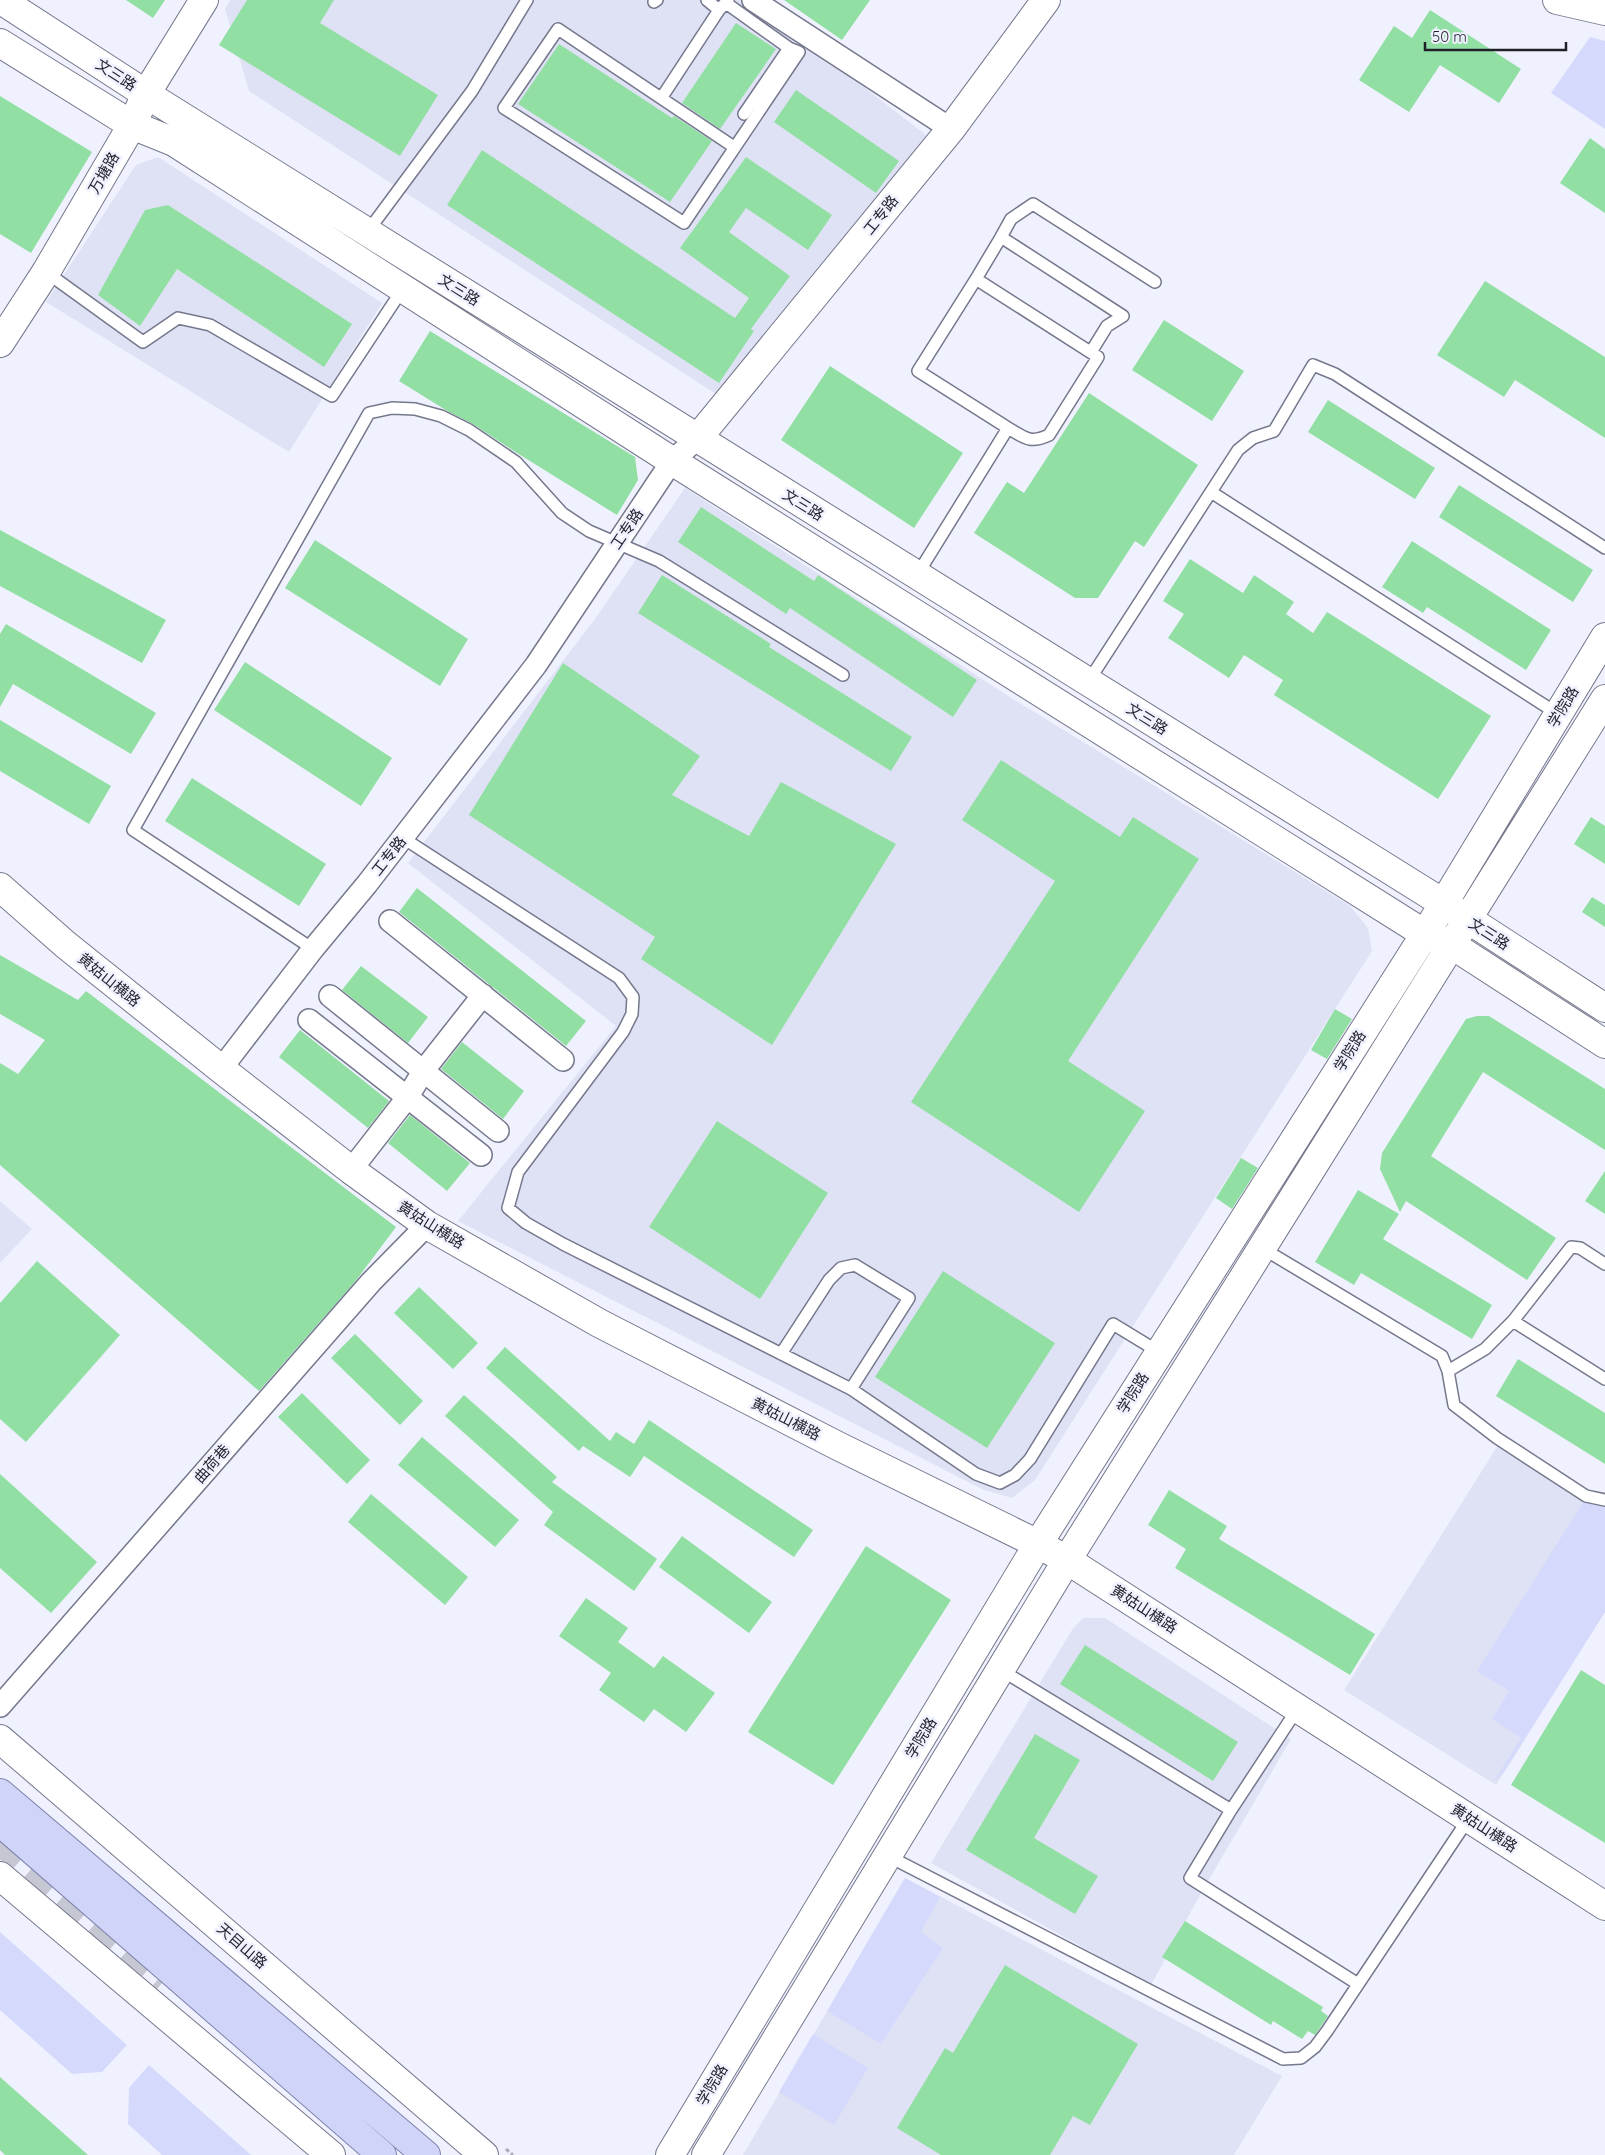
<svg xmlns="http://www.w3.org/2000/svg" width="1605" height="2155" font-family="Quicksand,'Noto Sans SC',sans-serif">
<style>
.built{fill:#dfe2f4}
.green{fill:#d5dafd}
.building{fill:#92dfa4}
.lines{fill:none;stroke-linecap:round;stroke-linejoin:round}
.highway-tunnel{stroke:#c5c7d3;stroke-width:28;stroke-dasharray:28 14;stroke-linecap:butt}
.lane-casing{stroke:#75788c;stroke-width:14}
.street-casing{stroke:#75788c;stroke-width:24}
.secondary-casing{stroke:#75788c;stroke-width:30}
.primary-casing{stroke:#7e83ac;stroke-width:30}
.path{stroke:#adaeba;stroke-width:3;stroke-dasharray:4 2.5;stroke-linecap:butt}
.lane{stroke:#fff;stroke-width:11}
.street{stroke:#fff;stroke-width:21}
.secondary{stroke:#fff;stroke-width:28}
.primary{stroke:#d0d4f8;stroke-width:28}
.labels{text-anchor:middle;stroke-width:5;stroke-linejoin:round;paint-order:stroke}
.street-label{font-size:15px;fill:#1f2028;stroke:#eff1fe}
</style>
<rect width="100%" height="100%" fill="#eff1fe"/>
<path class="built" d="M230,0h521l175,135 -204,263 -473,-307 -24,-82z
M158,157l224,146 -93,149 -243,-150 90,-137z
M685,488l325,209 340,209 18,22 4,23 -337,529 -23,18 -28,-8 -526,-269 158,-195 -208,-163 187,-244z
M0,1201l32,28 -32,34z
M1500,1442l105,65v105l-109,173 -152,-95z
M1083,1618h22l186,121 -91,156 -49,90 -220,-122 141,-233z
M905,1878l377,198 -48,79h-491z"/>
<path class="green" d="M1590,37l15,4v88l-54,-36z
M1587,1496l18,11v105l-101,160 -10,9 27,-43 -29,-19 17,-28 -32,-20z
M905,1878l35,19 -19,35 22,16 -62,96 -54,-33z
M0,1932l127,113 -25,27 -30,2 -72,-64z
M813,2034l55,34 -34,57 -55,-33z
M149,2065l102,90h-89l-34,-31 1,-36z"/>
<path class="building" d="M126,0h39l-12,18z
M247,0h87l-14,23 118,72 -38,61 -181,-111z
M784,0h86l-28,40z
M1430,10l91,59 -22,34 -59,-38 -31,47 -50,-32 35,-54 18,12z
M736,23l40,26 -56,80 -38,-26z
M559,44l113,74 2,-2 38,25 -42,61 -152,-98z
M796,90l103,71 -23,32 -102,-71z
M0,96l92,56 -61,101 -31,-19z
M1590,138l15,11v64l-45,-30z
M482,150l253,168 14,-20 -69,-50 66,-91 86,58 -24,35 -62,-42 -17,24 61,44 -39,53 3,2 -35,52 -272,-178z
M168,205l184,119 -28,43 -147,-98 -37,57 -42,-31 47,-85z
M1485,281l120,76v81l-90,-58 -11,17 -67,-42z
M1164,320l80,51 -32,50 -80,-51z
M430,331l205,126 3,23 -21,35 -100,-62 -44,-29 -24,-12 -50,-31z
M830,366l133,87 -49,75 -133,-88z
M1089,393l109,72 -54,82 -9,-6 -37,57h-23l-101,-65 33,-51 17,11z
M1328,400l107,68 -20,31 -107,-67z
M1459,485l134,85 -20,32 -134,-85z
M701,507l113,74 4,-6 159,105 -24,37 -163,-109 -4,6 -108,-72z
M0,530l166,90 -24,43 -142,-77z
M315,540l153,99 -28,47 -155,-98z
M1412,541l139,89 -25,40 -99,-63 -4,6 -41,-26z
M1190,559l53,34 11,-18 40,27 -8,12 27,19 14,-21 164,104 -53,83 -164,-104 9,-15 -39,-25 -15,23 -61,-40 16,-24 -21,-13z
M662,575l109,69 -2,3 143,90 -21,34 -253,-158z
M6,624l150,89 -25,41 -118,-70 -13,23v-73z
M245,662l147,96 -31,48 -147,-96z
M563,663l137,93 -28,39 77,41 32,-54 115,62 -124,201 -131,-86 14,-22 -186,-122z
M0,720l111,66 -22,38 -89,-53z
M1001,760l119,77 13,-20 66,42 -131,202 77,50 -66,101 -168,-110 144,-221 -93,-61z
M192,778l134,86 -27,42 -134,-85z
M1591,817l14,9v38l-31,-20z
M417,888l169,133 -20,25 -167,-134z
M1592,897l13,8v22l-23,-15z
M0,955l78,45 8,-9 310,236 -42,56 -95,108 -259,-226v-102l18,11 27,-34 -45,-26z
M361,966l67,51 -20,26 -66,-53z
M1335,1009l17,10 -25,40 -16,-9z
M1477,1016h12l116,73v61l-122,-78 -52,84 125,82 -29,42 -121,-79 -6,11 -20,-43 2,-16 84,-134z
M300,1030l89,71 -21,27 -89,-71z
M462,1042l62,49 -21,28 -62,-50z
M410,1115l60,48 -23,28 -59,-48z
M717,1121l111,72 -68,106 -111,-72z
M1241,1158l17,10 -26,41 -16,-11z
M1605,1171v43l-20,-13z
M1358,1190l41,24 -16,25 109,66 -20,34 -111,-66 -7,12 -39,-23z
M37,1261l83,74 -94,107 -26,-23v-116z
M943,1271l112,72 -68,105 -112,-71z
M419,1287l59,56 -25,26 -59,-56z
M355,1334l68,67 -23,24 -69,-67z
M505,1347l105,94 6,-9 18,12 15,-24 164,110 -19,27 -150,-101 -14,21 -47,-31 -4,5 -93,-83z
M1518,1359l87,54v51l-109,-68z
M302,1393l68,67 -23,24 -69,-67z
M464,1395l93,82 -5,5 105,77 -23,32 -90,-66 9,-13 -108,-96z
M422,1437l97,83 -24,27 -97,-82z
M0,1474l97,88 -46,51 -51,-45z
M1169,1490l58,36 -8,13 156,95 -25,41 -175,-107 11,-19 -38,-24z
M371,1494l97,83 -23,28 -97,-83z
M682,1536l90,66 -23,31 -90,-66z
M866,1546l85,54 -118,185 -85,-53z
M586,1598l42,30 -10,14 36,26 9,-12 52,37 -29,39 -32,-23 -10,13 -45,-32 12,-17 -52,-37z
M1085,1645l153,97 -25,39 -153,-97z
M1581,1670l24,15v158l-94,-58z
M1035,1734l45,26 -46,78 64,38 -23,38 -109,-64z
M1185,1921l138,86 -2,4 7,5 -13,19 -7,-4 -6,8 -29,-18 -2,4 -109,-68z
M1005,1965l133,79 -48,81 -17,-9 -23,39h-109l-44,-27 48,-80 8,5z
M0,2077l88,78h-83l-5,-5z"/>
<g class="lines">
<path class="highway-tunnel" d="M0,1841l163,141"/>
<g class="lane-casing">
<path id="lane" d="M707,0l12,10
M654,2l3,-2
M726,3l63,45 10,4 -115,171 -180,-115 54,-79 176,118
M662,97l57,-87 9,-10
M744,114l45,-66
M368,231l104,-140 55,-91
M1001,237l10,-18 22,-15 122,78
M46,272l97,70 35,-24 32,7 122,71 72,-109
M976,279l25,-42 122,79 -16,10 -16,26
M1211,492l347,222
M917,575l91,-147c17,10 22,16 41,7l49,-78 -122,-78 -58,92 90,57
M1088,682l150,-232 15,-12 21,-7 39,-66 22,9 270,174
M403,838l216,140 14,19 -1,17 -9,18 -105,140 -10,36 18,15 37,21 288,145 125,85 24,9 15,-8 15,-16 83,-135 46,28
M313,949l-180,-119 236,-417 23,-5 23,1 26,7 28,14 47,32 46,51 27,18 70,30 184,114
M1262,1248l180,108 6,15 6,34 43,33 89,58 19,4
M1513,1321l92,58
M781,1354l48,-74 12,-12 14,-3 54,33 -58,91
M1448,1371l37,-22 28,-28 58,-74 9,1 25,16
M1001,1670l230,140
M1298,1708l-67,102 -41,68 168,106
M888,1856l395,203 18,-1 14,-11 12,-16 142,-213"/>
</g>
<g class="street-casing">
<path id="street" d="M753,0l198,129
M390,921l173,139
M330,996l168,135
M309,1020l172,135
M221,1069l92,-120 54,-65 169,-219 136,-204 25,-22
M351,1170l56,-72 17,-28 59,-75
M0,1706l371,-424 56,-57"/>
</g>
<g class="secondary-casing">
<path id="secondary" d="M1,0l145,94 1297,809 162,105
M1557,0l48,11
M0,43l132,82 42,17 498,319 753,473 27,11 153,99
M0,343l46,-71 86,-147 14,-31 58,-94
M697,439l254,-310 95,-129
M0,887l66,58 155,124 130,101 76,55 172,98 239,123 200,98 29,16 538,346
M0,1739l484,416
M0,1876l331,279
M670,2155l368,-611 387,-610 180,-297
M706,2155l361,-595 538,-861"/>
</g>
<g class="primary-casing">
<path id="primary" d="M0,1793l426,362
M0,1822l382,333"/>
</g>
<path class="path" d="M506,2149l7,6"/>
<use href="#lane" class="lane"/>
<use href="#street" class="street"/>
<use href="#secondary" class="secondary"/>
<use href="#primary" class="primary"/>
</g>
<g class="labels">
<g class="street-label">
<text transform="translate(116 75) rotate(33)" y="5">文三路</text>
<text transform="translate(104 173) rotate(-60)" y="5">万塘路</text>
<text transform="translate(881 215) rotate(-51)" y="5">工专路</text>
<text transform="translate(459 290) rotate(32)" y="5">文三路</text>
<text transform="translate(803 505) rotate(32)" y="5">文三路</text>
<text transform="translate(627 529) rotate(-56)" y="5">工专路</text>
<text transform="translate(1563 707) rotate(-59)" y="5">学院路</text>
<text transform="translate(1147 719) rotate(32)" y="5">文三路</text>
<text transform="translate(389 856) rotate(-52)" y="5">工专路</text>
<text transform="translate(1489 934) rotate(33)" y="5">文三路</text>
<text transform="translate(109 980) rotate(39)" y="5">黄姑山横路</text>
<text transform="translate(1350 1051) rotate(-58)" y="5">学院路</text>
<text transform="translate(431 1225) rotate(32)" y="5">黄姑山横路</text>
<text transform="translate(1133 1393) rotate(-58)" y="5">学院路</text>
<text transform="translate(786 1419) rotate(27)" y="5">黄姑山横路</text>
<text transform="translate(212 1464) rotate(-49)" y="5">曲荷巷</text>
<text transform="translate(1144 1609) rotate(33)" y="5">黄姑山横路</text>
<text transform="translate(921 1738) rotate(-59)" y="5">学院路</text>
<text transform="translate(1484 1828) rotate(33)" y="5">黄姑山横路</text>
<text transform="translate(242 1946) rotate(41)" y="5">天目山路</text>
<text transform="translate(712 2085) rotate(-59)" y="5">学院路</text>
</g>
</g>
<path d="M1425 42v8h141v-8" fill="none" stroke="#1f2028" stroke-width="2.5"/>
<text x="1432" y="42" font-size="15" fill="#1f2028" stroke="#eff1fe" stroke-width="4" paint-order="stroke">50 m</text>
</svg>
